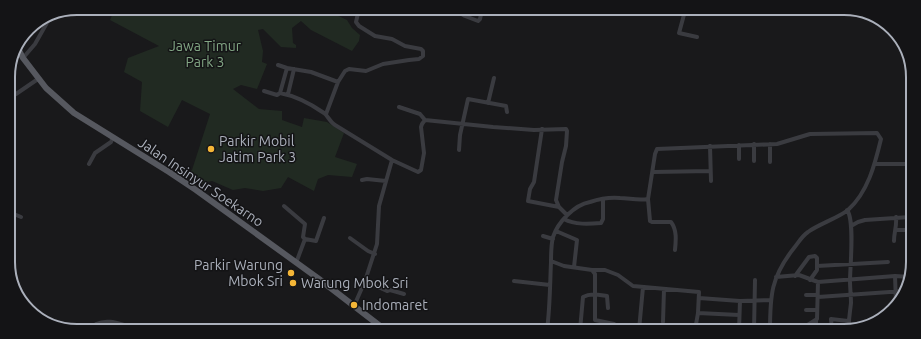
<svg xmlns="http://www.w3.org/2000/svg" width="921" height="339" font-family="Ubuntu,sans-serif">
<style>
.green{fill:#212a22}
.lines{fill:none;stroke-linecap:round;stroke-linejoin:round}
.minor{stroke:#3a3b40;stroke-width:4}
.primary{stroke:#56585f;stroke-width:6}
.poi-dot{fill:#f5b637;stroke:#141416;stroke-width:1.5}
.labels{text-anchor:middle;stroke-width:3;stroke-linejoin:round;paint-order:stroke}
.park-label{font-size:14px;fill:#82a684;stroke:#141416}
.poi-label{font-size:14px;fill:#abb0bb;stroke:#141416;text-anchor:start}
.street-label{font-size:14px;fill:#abb0bb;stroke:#141416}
.rim{fill:none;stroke:#abb0bb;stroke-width:2}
</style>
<rect width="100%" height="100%" fill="#19191b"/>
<path class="green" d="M115,8l209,1 23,11 5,8 8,7 -1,6 -7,10 -41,-21 -10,-9 -9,7 1,15 3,2v3l-15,-1 -18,-18 -5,1 5,21 -1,11 5,2 -10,25 -16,-4 -8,4 26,20 23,2v9l20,7 2,-9 23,4 17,11 -9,24 22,7 -5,13 -24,-2 -10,4 -4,12 -26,-14 -7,11 -18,3 -18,-3 -12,2 -21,-9 -5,1 -2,4 -18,-12 5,-4 18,-56 -28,-14 -14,27 -28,-16 2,-29 -18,-10 4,-14 31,-12 -49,-26z"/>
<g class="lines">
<path class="minor" d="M455,10l10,6 13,5 2,-2 2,-9
M685,11l-6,22 18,4
M23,58l12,-14 13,-23
M278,65l9,3 24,4 27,10
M264,91l13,4 3,-2c16,3 31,11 44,20 4,3 6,9 11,12l57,35 26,12 3,-2 3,-17 -3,-26 1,-3 3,-4 68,7 41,3 32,-1 1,2 -1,15 -4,16 -6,38 3,7 8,8
M280,93l7,-25
M16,94l22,-15
M288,94l6,-25
M488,103l6,-25
M399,107l21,7 5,6
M326,114l12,-32 7,-11 4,-2 17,2 17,-7 26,-4 10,-1 4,-3v-5l-2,-2 -16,-3 -13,-7 -17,-3 -16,-10 -3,-4 3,-13
M542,129l-8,53 -4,7 -2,12 31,6
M710,146l1,35
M459,150l1,-15 8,-36 38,7 1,6
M739,159v-14
M754,161v-17
M770,162v-18
M89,164l6,-11 16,-11 2,-5
M875,164h36
M653,172l57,-1
M362,180l5,-1 19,2
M648,199l2,22 2,1h19c6,8 5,18 4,28
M284,206l21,18 -2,13 2,2 -9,24
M847,210c8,10 3,57 3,71 0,7 1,15 1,22 -1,10 -3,18 -2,28
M9,212l12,5
M564,219c11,6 25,5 37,4l2,-4v-20
M851,226l7,-4 7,-2 45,-3
M896,230h14
M556,231l21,9 -3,27
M543,236l10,3
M350,238l18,13 7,3
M305,239l11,2 8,-23
M894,241c0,-9 3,-15 2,-24
M551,261l13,5 28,4 3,4v46l19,4
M817,266l71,-4
M592,270h13l13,5 15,11 66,6 -1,21 -3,17
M795,276l14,-19 6,-1 2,2v12l-7,10
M895,276l1,27
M776,277l23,-2 19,7 77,-6 15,1
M365,281l22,10 3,-1 14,4
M514,281l36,4
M806,295h12
M818,297l86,-6
M699,298l41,3 30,-1
M354,306l11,-25 12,-37 2,-38 13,-46
M806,310h11
M698,313l41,2
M816,320v11
M663,322l1,-33
M695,327l44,2
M98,328l-2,-4c11,-5 21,-1 32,2
M547,330c3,-22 3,-46 4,-68 0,-8 0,-17 2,-25 5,-15 21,-32 37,-35 9,-3 20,-5 30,-4 9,0 18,3 28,1l7,-45 2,-5 120,-5 33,-10 67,-1 4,6c-6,25 -13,53 -33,71 -10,8 -29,14 -40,22 -6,4 -10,11 -14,16 -23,29 -24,47 -24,83
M580,330l3,-33c8,-4 16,-2 24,-1l1,12
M639,330l4,-43
M739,330l1,-29
M754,330l1,-50
M806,331v-5l11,-7 1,-37
M832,331l-1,-12 17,2"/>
<path class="primary" d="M16,45l7,13 23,30 28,25 95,59 27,18 123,89 65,50"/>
</g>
<g class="poi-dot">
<circle cx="211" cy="149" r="4"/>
<circle cx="291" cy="273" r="4"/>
<circle cx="293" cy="283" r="4"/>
<circle cx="354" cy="305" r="4"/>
</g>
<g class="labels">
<g class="park-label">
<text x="205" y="51">Jawa Timur<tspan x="205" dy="16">Park 3</tspan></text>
</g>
<g class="poi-label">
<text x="219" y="146">Parkir Mobil<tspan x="219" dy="16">Jatim Park 3</tspan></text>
<text x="283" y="270" text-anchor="end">Parkir Warung<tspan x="283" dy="16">Mbok Sri</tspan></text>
<text x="301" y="288">Warung Mbok Sri</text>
<text x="362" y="310">Indomaret</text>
</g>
<g class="street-label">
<text transform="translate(201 182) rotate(34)" y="5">Jalan Insinyur Soekarno</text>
</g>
</g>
<path d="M0 0H921V339H0ZM77 15H844A62 62 0 0 1 906 77V262A62 62 0 0 1 844 324H77A62 62 0 0 1 15 262V77A62 62 0 0 1 77 15Z" fill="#141416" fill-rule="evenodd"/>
<path class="rim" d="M77 15H844A62 62 0 0 1 906 77V262A62 62 0 0 1 844 324H77A62 62 0 0 1 15 262V77A62 62 0 0 1 77 15Z"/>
</svg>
